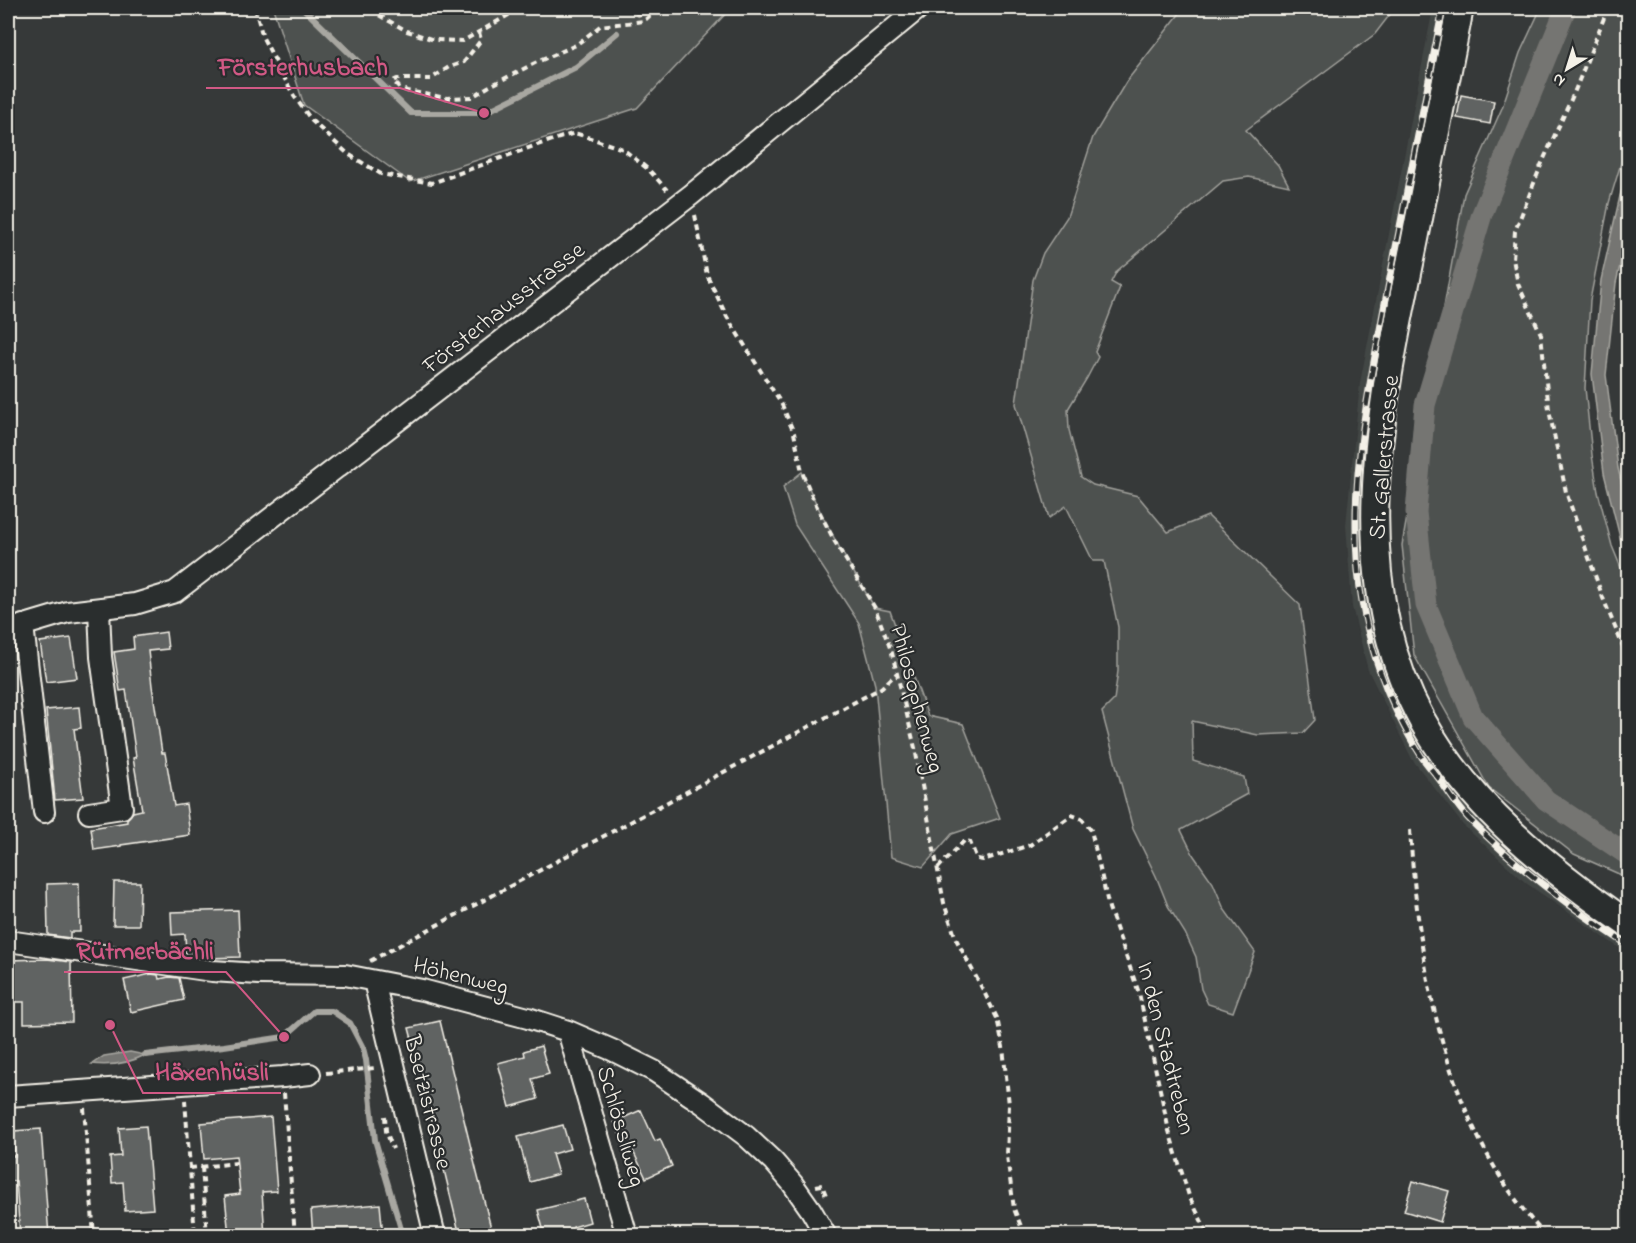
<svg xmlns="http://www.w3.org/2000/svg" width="1636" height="1243" font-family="'Indie Flower',sans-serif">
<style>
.built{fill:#434645}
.green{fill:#4e514f;stroke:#a1a19c;stroke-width:1.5}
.water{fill:#757572;stroke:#a8a7a1;stroke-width:1.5}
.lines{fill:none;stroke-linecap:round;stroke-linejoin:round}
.stream{stroke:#a8a7a1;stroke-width:6}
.canal{stroke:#757572;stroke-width:21}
.building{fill:#616362;stroke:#f4f1e8;stroke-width:1.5}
.minor-casing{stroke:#f4f1e8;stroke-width:24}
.major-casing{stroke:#f4f1e8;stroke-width:30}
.path{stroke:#f4f1e8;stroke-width:4;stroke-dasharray:6 4.5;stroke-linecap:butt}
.minor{stroke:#2a2d2e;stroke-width:20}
.major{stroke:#2a2d2e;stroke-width:26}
.rail-casing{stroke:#f4f1e8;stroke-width:7}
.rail{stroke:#2a2d2e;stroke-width:4.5;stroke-dasharray:14;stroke-linecap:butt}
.labels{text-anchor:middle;stroke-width:4.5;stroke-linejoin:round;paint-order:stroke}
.street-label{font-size:24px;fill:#f4f1e8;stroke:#2a2d2e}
.leader{fill:none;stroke:#d15985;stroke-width:2}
.callout-dot{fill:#d15985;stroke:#2a2d2e;stroke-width:2}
.callout-label{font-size:26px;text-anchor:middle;font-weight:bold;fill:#d15985;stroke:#2a2d2e;stroke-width:4.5;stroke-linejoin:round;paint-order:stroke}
</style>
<rect width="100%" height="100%" fill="#363939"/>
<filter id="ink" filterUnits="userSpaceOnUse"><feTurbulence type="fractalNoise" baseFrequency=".0167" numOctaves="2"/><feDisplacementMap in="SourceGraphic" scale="12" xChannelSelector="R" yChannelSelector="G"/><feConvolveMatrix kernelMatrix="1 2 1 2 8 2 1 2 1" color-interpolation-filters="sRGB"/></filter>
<g filter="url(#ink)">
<path class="built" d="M1433,8h14l-70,363 -9,62 -5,54 -1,43 1,44 5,37 14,52 18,43 25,44 51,65 55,55 69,51 28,18v15l-102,-71 -63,-58 -51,-66 -44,-89 -16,-63 -6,-82 14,-142z"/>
<path class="green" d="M273,8h458l-94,100 -227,74 -106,-77z
M1184,8h211l-20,26 -129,96 32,35 11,21 -40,-9 -26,4 -106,90 -6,11 9,5 -25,65 3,5 -11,21 -19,31 1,21 12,47 12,8 45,11 30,36 40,-16 92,89 15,115 -12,13 -45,2 -66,-14 1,40 51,16 3,17 -66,36 13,26 19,27 11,26 31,43 -22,60 -25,-8 -7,-15 -5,-32 -11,-24 -17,-27 -12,-30 -23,-47 -31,-117 12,-12 4,-29v-44l-14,-66h-11l-27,-55 -17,12 -33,-114 17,-124 10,-27 24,-36 26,-80 33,-55z
M1541,8h87v132l-19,63 -19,97 -5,88 7,67 6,37 14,54 16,39v293l-54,-24 -85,-66 -75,-133 -12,-110 62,-351 38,-86 18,-55z
M802,472c20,48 46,91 73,136l15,3 38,105 35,8 37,94 -48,16 -29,33 -32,-10 -16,-172 -16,-62 -64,-98 -12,-38z"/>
<path class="water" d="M1628,168v63l-12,52 -10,92 12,93 10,42v60l-24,-97 -12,-99 9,-94 19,-84z
M130,1052l15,3c-17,9 -34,11 -53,9l12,-8z"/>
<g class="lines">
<path class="stream" d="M303,8l108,105h73l92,-46 41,-34
M638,14l7,-6
M145,1055l79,-9 60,-9 30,-26h18l18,12 13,25 3,12 9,80 28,96"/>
<path class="canal" d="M1566,8l-84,206 -57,191 -9,107 10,93 47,112 73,83 82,55"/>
</g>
<path class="building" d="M1461,95l33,6 -4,23 -33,-6z
M166,632l2,17 -20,2 4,35 10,67h3l9,53 12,-2 4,31 -69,10v1l-27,4 -3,-22 36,-6v-3l6,-7 9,-2 -9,-52 3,-1 -10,-67 -6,1 -6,-39 20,-3 -1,-12z
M71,638l6,40 -31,4 -6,-40z
M79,707l2,21 -7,1 9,69 -28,2 -9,-90z
M114,882h26l-1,43h-26z
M79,883l1,49h-10v6l-22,-3 -1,-51z
M238,910l2,47 -31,1 -23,-3 -1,-21 -13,1 -1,-23z
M47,959l24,3 1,60 -48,1v-21h-16v-42z
M151,974l7,1 1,4 10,-2 10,1 5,22 -53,12 -7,-32z
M440,1021l37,152 16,63h-33l-43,-178 -8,-30z
M541,1046l8,28 -17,5 6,20 -28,8 -12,-44 27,-7 -1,-5z
M641,1110l14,31 5,-2 12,27 -26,12 -13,-27 -5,2 -14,-31z
M271,1117l6,74 -15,1 3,44h-36l-4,-40 15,-2 -4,-38 -32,3 -3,-36z
M563,1125l7,24 -18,5 6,20 -28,8 -12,-45z
M146,1126l7,83 -28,2 -2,-29 -11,1 -2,-26 11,-1 -2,-28z
M41,1129l8,107h-29l-4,-55h-8v-25h7l-2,-25z
M1413,1181l36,10 -9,31 -36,-11z
M584,1199l6,23 -17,5 2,9h-30l-7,-26z
M380,1204l3,32h-70l-2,-26z"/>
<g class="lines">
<g class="minor-casing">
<path id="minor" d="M23,625l21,187
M8,630l60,-18 67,-8 40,-12 516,-397 228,-187
M89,813l33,-5 -21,-151 -2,-48
M8,941l204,30 47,3 86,1 77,15 106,28 40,13 44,19 42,21 48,32 44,33 27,25 19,22 19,27 15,26
M374,981l61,255
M568,1031l59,205
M8,1096l275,-19 27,-3"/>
</g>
<g class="major-casing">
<path id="major" d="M1460,8c-15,77 -30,154 -45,231 -32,157 -74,333 7,481 49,88 126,148 206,204"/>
</g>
<path class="path" d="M255,8l8,30 31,58 18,25 36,33 33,20 51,9 105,-38 38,-12 48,16 26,21 18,20
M372,8l3,5 32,18 27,9 29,1 58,-33
M1608,8l-34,85 -32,70 -27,68 -2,28 5,25 23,50 8,76 17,82 37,106 21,51 4,8
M479,32l2,8 -17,22 -15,5 -18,12h-34l-4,2 6,6 8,4 40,7 25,-1 16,-10 47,-24 41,-18 24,-19 44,-5 14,-13
M695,215l12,60 20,42 55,88 12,28 8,39 12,29 21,41 40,66 17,45 23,95 29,155 12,36 27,51 14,28 6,29 6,58 -2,51 7,53 11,27
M1410,830c9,141 35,299 136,406
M938,868l27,-28 5,2 7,17 6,1 47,-15 42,-30 10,4 9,11 18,78 30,85 30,138 20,65 20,40
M370,961l511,-273 16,-15
M326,1073l49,-5
M284,1093l11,143
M185,1100l10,136
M84,1108l10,128
M385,1116l1,15 7,18
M202,1167l5,69
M190,1168l47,-5
M816,1186l6,-1 5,13"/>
<use href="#minor" class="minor"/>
<use href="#major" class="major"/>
<g class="rail-casing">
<path id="rail" d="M1443,8c-19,98 -39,197 -58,295 -14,74 -30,150 -29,225 0,80 21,158 64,226 6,10 15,19 22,29 9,13 18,27 29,38 47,47 101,88 157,124"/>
</g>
<use href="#rail" class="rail"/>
</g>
</g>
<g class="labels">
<g class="street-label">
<text transform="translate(503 307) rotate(-38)" y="8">Försterhausstrasse</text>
<text transform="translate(1383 457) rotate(-85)" y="8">St. Gallerstrasse</text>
<text transform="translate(918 698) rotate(75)" y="8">Philosophenweg</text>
<text transform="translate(461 975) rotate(14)" y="8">Höhenweg</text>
<text transform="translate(1167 1048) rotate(76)" y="8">In den Stadtreben</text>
<text transform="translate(429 1102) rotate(76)" y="8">Bsetzistrasse</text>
<text transform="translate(622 1126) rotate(74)" y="8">Schlössliweg</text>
</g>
</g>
<path class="leader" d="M484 113L400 88H206M284 1037L226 972H64M110 1025L143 1093H281"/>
<g class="callout-dot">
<circle cx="484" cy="113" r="6"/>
<circle cx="284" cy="1037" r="6"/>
<circle cx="110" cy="1025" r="6"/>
</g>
<g class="callout-label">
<text x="303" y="75">Försterhusbach</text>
<text x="145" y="959">Rütmerbächli</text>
<text x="212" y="1080">Häxenhüsli</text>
</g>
<rect width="1636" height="1243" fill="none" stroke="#2a2d2e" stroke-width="30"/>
<rect x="15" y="15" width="1606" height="1213" fill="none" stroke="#f4f1e8" stroke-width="2" filter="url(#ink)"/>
<g transform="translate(1567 69) rotate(218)" stroke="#2a2d2e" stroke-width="4.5" paint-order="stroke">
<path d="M0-4.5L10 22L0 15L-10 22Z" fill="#f4f1e8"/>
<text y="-9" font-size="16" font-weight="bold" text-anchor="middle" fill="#f4f1e8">N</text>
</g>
</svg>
